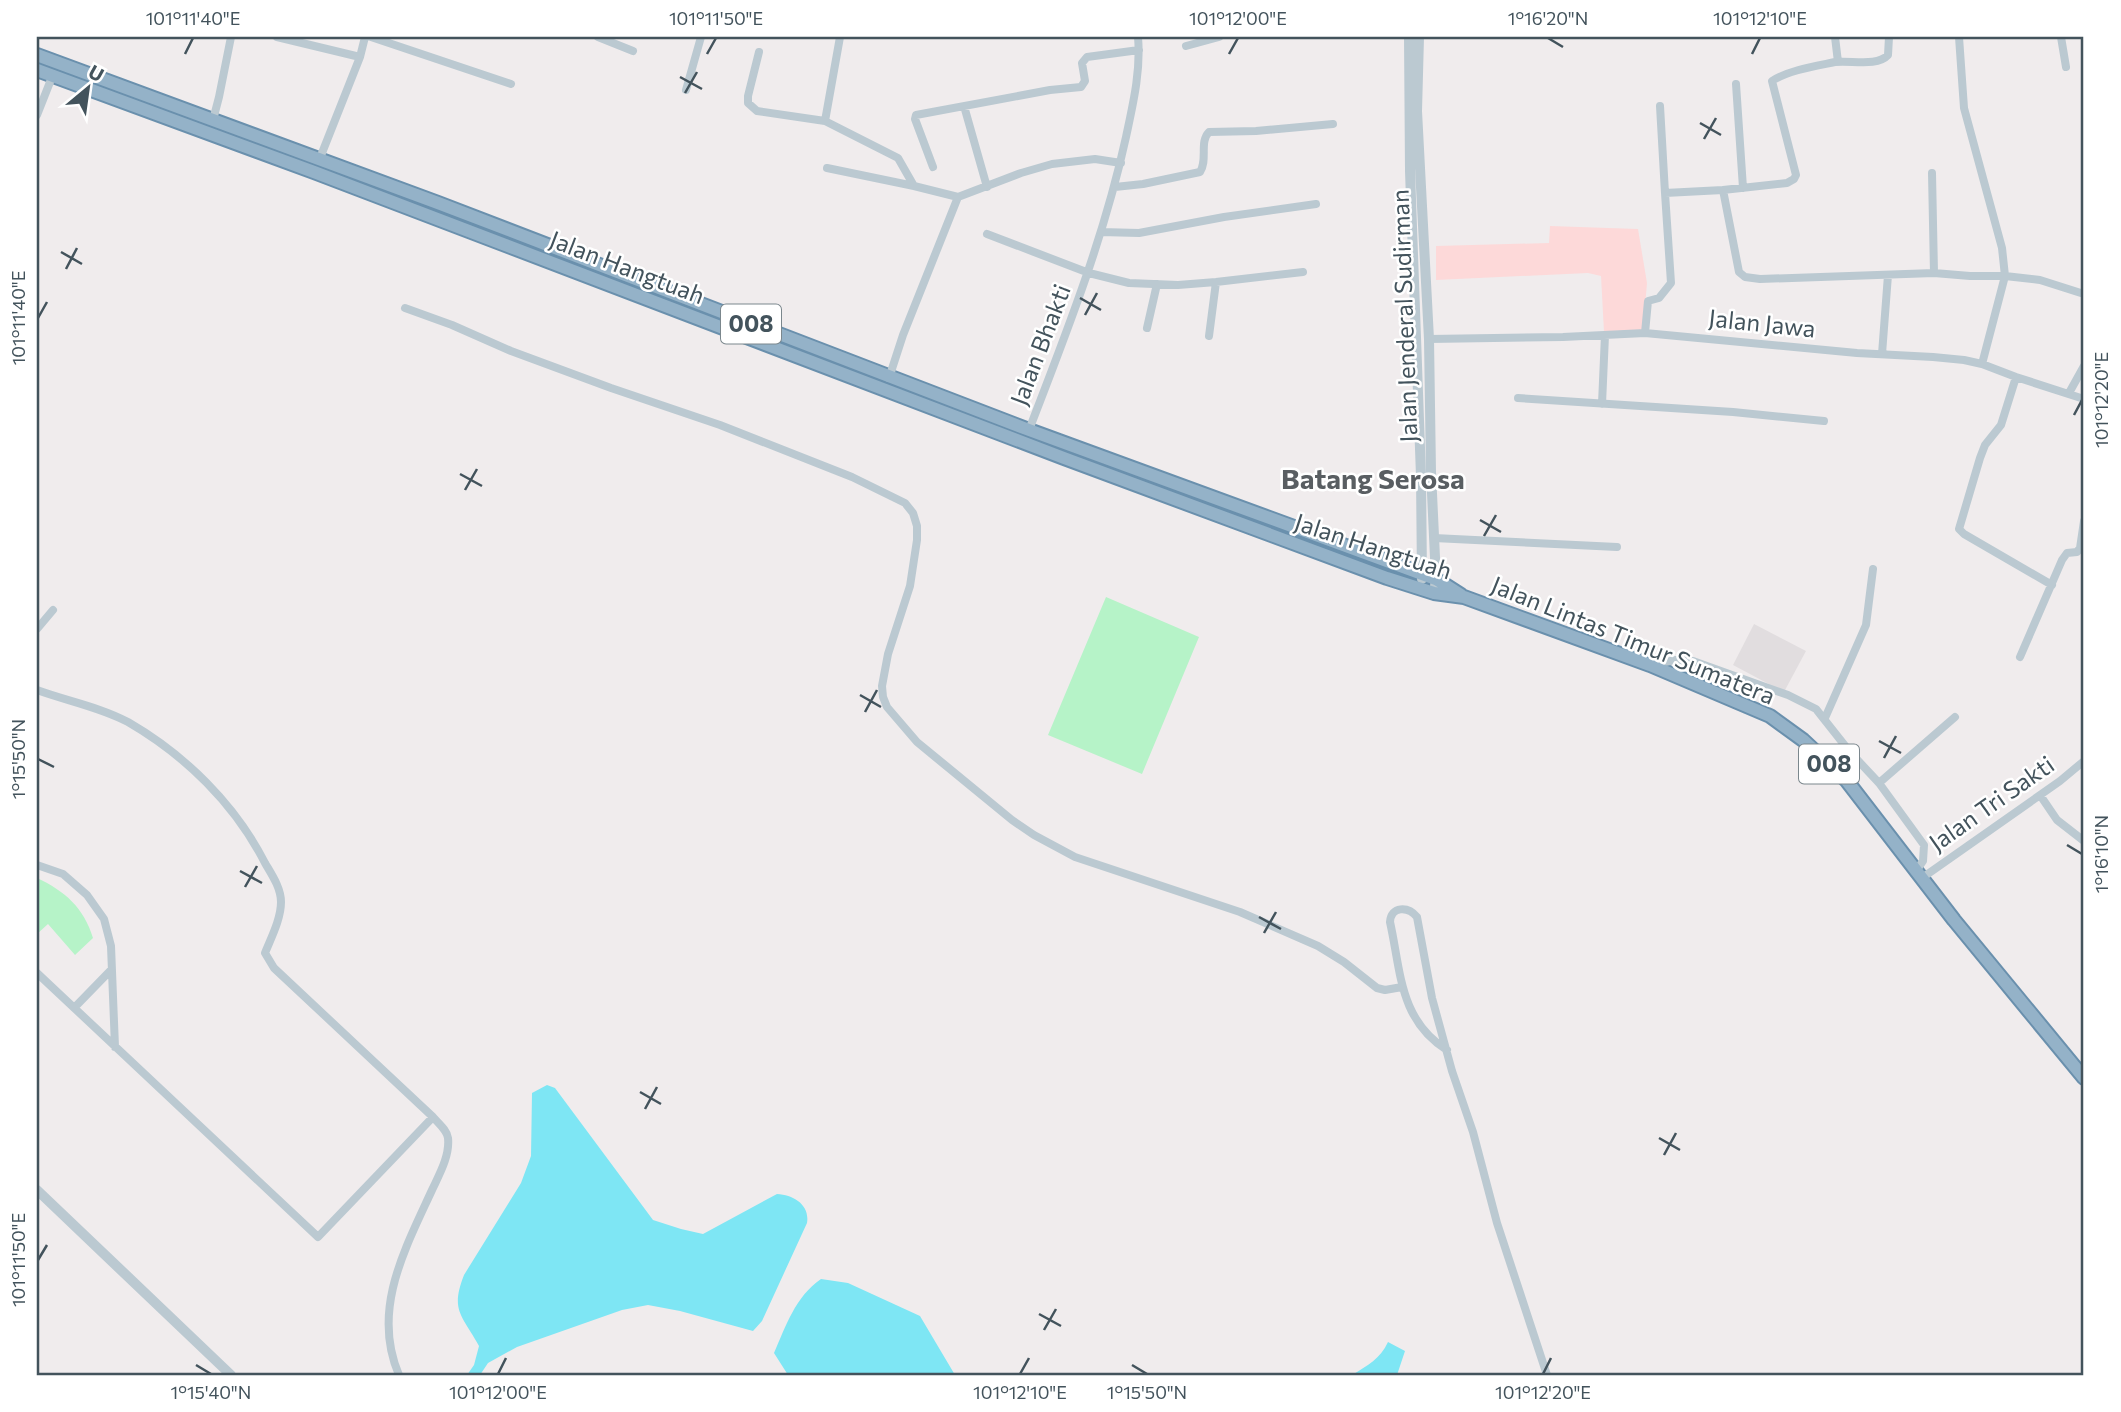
<svg xmlns="http://www.w3.org/2000/svg" width="2121" height="1412" font-family="Commissioner,sans-serif">
<style>
.education{fill:#e1dddf}
.medical{fill:#fdd9d9}
.green{fill:#b6f3c8}
.water{fill:#7ee6f4}
.lines{fill:none;stroke-linecap:round;stroke-linejoin:round}
.trunk-casing{stroke:#6a90ad;stroke-width:16}
.minor{stroke:#bbc9d1;stroke-width:8}
.tertiary{stroke:#bbc9d1;stroke-width:10}
.trunk{stroke:#94b2c8;stroke-width:12}
.ticks{fill:none;stroke:#43535c;stroke-width:2.5}
.labels{text-anchor:middle;stroke-width:5;stroke-linejoin:round;paint-order:stroke}
.shield{fill:#fff;stroke:#7b878d;stroke-width:2}
.shield-label{font-size:23px;font-weight:bold;fill:#43535c}
.street-label{font-size:24px;fill:#43535c;stroke:#fff}
.quarter-label{font-size:28px;font-weight:bold;fill:#595e62;stroke:#fff}
.neatline{fill:none;stroke:#43535c;stroke-width:2.5}
.ticks-label{font-size:18px;text-anchor:middle;fill:#43535c}
</style>
<rect width="100%" height="100%" fill="#f0eced"/>
<path class="education" d="M1754,624l52,27 -22,41 -51,-27z"/>
<path class="medical" d="M1550,226l88,3 9,54 -4,47 -39,2 -3,-56 -13,-3 -152,7v-34l113,-3z"/>
<path class="green" d="M1106,597l93,40 -57,137 -94,-39z
M37,878c28,13 47,30 56,60l-18,17 -27,-31 -11,10z"/>
<path class="water" d="M547,1085l8,3 98,132 28,9 22,5 74,-40c17,1 33,11 30,29l-45,98 -9,10 -73,-20 -32,-6 -26,5 -105,37 -29,16 -8,12h-13l7,-10 5,-19c-17,-31 -29,-35 -15,-71l57,-92 10,-27 1,-63z
M821,1279l27,4 72,33 35,59h-167l-14,-22c12,-27 21,-56 47,-74z
M1388,1342l17,9 -8,24h-45c16,-10 28,-16 36,-33z"/>
<g class="lines">
<g class="trunk-casing">
<path id="trunk" d="M37,55l401,148 591,227 407,149 25,16
M37,70l277,102 750,286 323,120 47,15 30,4 186,68 120,51 33,24 44,41 107,139 130,158"/>
</g>
<path class="minor" d="M277,37l83,20
M371,37l140,47
M598,37l35,14
M1835,37l3,25
M1889,37l-1,18c-11,12 -37,5 -53,7 -19,4 -46,8 -63,19l24,94 -2,4 -7,4 -64,7 16,82 6,5 15,2 174,-6 36,3h35l35,4 44,14
M1959,37l5,71 38,140 3,28 -23,88
M2061,37l5,30
M1186,46l33,-9
M759,52l-11,44v7l9,8 68,10 15,-84
M1736,84l7,104
M686,90l15,-53
M964,106l23,81
M1660,106l5,87 58,-3
M37,115l15,-38
M213,120l6,-23 12,-60
M825,121l73,37 16,28 44,11 63,-24 31,-9 43,-5 26,4
M320,158l40,-101 5,-20
M933,167l-18,-48 1,-4 134,-25 31,-3 4,-6 -3,-18 5,-6 52,-7
M827,168l87,18
M1932,173l2,100
M1115,187l28,-3 57,-12c8,-12 -1,-30 9,-40l47,-1 77,-7
M1101,232l38,1 85,-16 92,-13
M987,234l102,39 40,10 49,2 38,-3 87,-10
M405,308l47,17 59,26 100,37 109,37 132,52 53,26 8,10 4,13v14l-7,46 -22,68 -6,32 1,11 4,10 30,35 95,78 22,15 41,22 165,55 78,34 26,16 33,26 8,2 17,-3
M1147,328l10,-44
M1645,333l3,-32 11,-3 12,-15 -6,-90
M1209,336l7,-54
M1429,339l134,-2 82,-4 212,20 76,4 31,3 18,4 34,13 68,22
M1882,354l6,-79
M2016,377l-15,48 -16,20 -5,13 -21,71 5,5 88,51
M889,378l14,-43 55,-138
M2069,393l15,-27
M1518,398l215,14 91,9
M1602,404l3,-69
M1029,430c37,-96 75,-192 97,-293 7,-33 15,-66 12,-100
M1434,538l183,9
M37,629l16,-19
M2020,657l42,-97 5,-7 10,-1 3,-4 4,-27
M1653,664l23,-4 17,1 95,34 28,14 34,43 -19,14
M37,690c30,11 63,17 91,32 57,33 107,82 137,141 7,12 16,25 16,39 0,17 -10,36 -16,51l9,15 159,149 -115,120 -281,-264
M1825,718l41,-93 7,-56
M1850,752l29,31 45,62 -1,16 -7,10
M1879,783l76,-66
M2040,795l17,25 27,21
M37,865l26,9 24,21 17,24 7,27 4,101
M1922,878l138,-97 24,-20
M74,1008l36,-37
M1447,1050c-48,-30 -46,-79 -57,-128 1,-16 18,-16 27,-5l15,81 20,73 21,61 24,91 50,152
M399,1375c-28,-65 6,-126 33,-185 7,-15 18,-34 16,-52 -1,-8 -10,-15 -15,-21"/>
<path class="tertiary" d="M1409,37l1,134 11,305 1,103
M1419,37l-2,74 12,228 2,133 5,107 -2,14
M37,1190l194,185"/>
<use href="#trunk" class="trunk"/>
</g>
<path class="ticks" d="M1548,38l15,9M185,54l8,-16M707,54l9,-16M1229,54l9,-16M1752,54l8,-16M680,77l22,12M685,93l12,-21M1700,123l21,12M1704,139l12,-21M61,252l21,12M66,269l11,-21M1080,298l21,12M1085,315l12,-22M38,318l9,-16M2074,415l8,-15M460,474l22,12M465,490l12,-21M1480,520l21,12M1484,536l12,-21M860,695l21,12M865,712l12,-22M1879,741l22,12M1884,758l12,-22M38,759l16,8M2067,845l15,9M240,871l22,12M245,887l12,-21M1259,917l22,12M1264,933l12,-21M640,1092l21,12M645,1109l12,-22M1659,1138l21,12M1664,1155l12,-22M38,1260l9,-15M1039,1314l22,12M1044,1330l12,-21M196,1365l15,9M1132,1365l15,9M498,1374l8,-16M1020,1374l9,-16M1543,1374l8,-16"/>
<g class="labels">
<g class="shield">
<rect x="721" y="304.5" width="60" height="39" rx="5"/>
<rect x="1799" y="744.5" width="60" height="39" rx="5"/>
</g>
<g class="shield-label">
<text x="751" y="332">008</text>
<text x="1829" y="772">008</text>
</g>
<g class="street-label">
<text transform="translate(627 268) rotate(21)" y="8">Jalan Hangtuah</text>
<text transform="translate(1405 316) rotate(-92)" y="8">Jalan Jenderal Sudirman</text>
<text transform="translate(1762 324) rotate(6)" y="8">Jalan Jawa</text>
<text transform="translate(1041 345) rotate(-69)" y="8">Jalan Bhakti</text>
<text transform="translate(1373 547) rotate(18)" y="8">Jalan Hangtuah</text>
<text transform="translate(1633 641) rotate(22)" y="8">Jalan Lintas Timur Sumatera</text>
<text transform="translate(1992 804) rotate(-35)" y="8">Jalan Tri Sakti</text>
</g>
<g class="quarter-label">
<text x="1373" y="489">Batang Serosa</text>
</g>
</g>
<rect width="2121" height="1412" fill="none" stroke="#ffffff" stroke-width="77"/>
<g transform="translate(88 88) rotate(29)" stroke="#ffffff" stroke-width="5" paint-order="stroke">
<path d="M0-5L12 26L0 18L-12 26Z" fill="#43535c"/>
<text y="-10" font-size="19" font-weight="bold" text-anchor="middle" fill="#43535c">U</text>
</g>
<rect x="38" y="38" width="2044" height="1336" class="neatline"/>
<g class="ticks-label">
<text x="193" y="25">101°11'40"E</text>
<text x="716" y="25">101°11'50"E</text>
<text x="1238" y="25">101°12'00"E</text>
<text x="1548" y="25">1°16'20"N</text>
<text x="1760" y="25">101°12'10"E</text>
<text transform="translate(19 318) rotate(-90)" y="6">101°11'40"E</text>
<text transform="translate(2102 400) rotate(-90)" y="6">101°12'20"E</text>
<text transform="translate(19 759) rotate(-90)" y="6">1°15'50"N</text>
<text transform="translate(2102 854) rotate(-90)" y="6">1°16'10"N</text>
<text transform="translate(19 1260) rotate(-90)" y="6">101°11'50"E</text>
<text x="211" y="1399">1°15'40"N</text>
<text x="498" y="1399">101°12'00"E</text>
<text x="1020" y="1399">101°12'10"E</text>
<text x="1147" y="1399">1°15'50"N</text>
<text x="1543" y="1399">101°12'20"E</text>
</g>
</svg>
